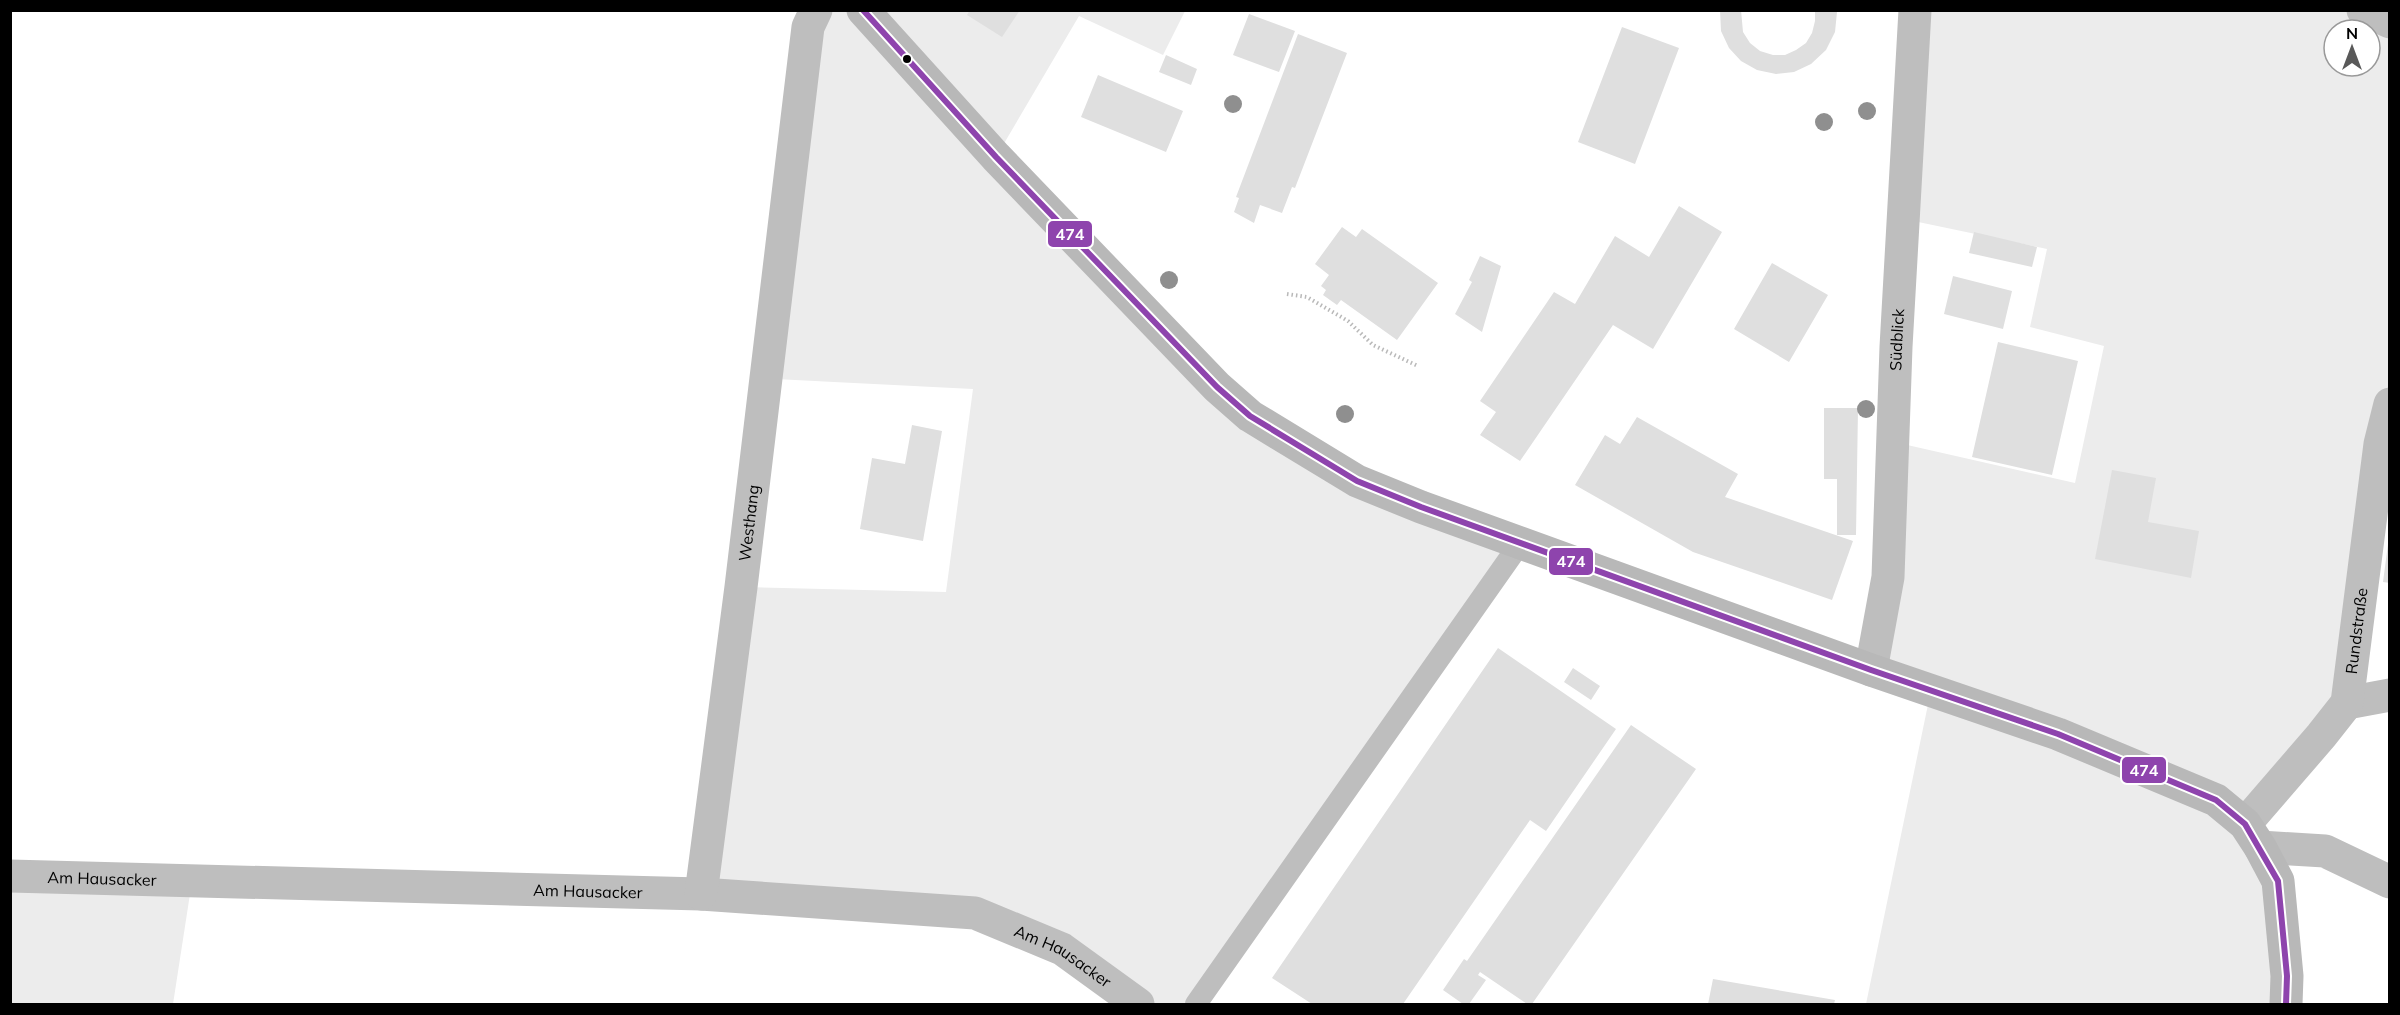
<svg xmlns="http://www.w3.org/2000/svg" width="2400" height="1015" font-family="Mulish,sans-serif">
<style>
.green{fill:#ececec;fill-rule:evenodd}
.building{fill:#dfdfdf}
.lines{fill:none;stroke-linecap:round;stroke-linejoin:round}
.path{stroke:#b9b9b9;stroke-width:4;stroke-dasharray:1.5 3;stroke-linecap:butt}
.lane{stroke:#bebebe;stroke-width:22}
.street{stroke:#bebebe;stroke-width:33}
.secondary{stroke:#b8b8b8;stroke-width:33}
.bus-1-casing{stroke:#fff;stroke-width:10}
.bus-1{stroke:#8e44ad;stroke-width:6}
.tree{fill:#8f8f8f}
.bus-dot{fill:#000;stroke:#fff;stroke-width:2}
.labels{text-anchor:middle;stroke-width:5;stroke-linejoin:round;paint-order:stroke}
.street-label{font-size:16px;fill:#000;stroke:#fff}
.line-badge{stroke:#fff;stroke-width:2}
.badge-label{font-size:16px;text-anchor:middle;font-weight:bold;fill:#fff}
</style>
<rect width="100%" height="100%" fill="#fff"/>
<path class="green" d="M2363,10l27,12v382l-43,299 -82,99 -5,45 26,157h-420l65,-314 -60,-20 23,-228 181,41 29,-137 -74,-19 17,-78 -143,-30 11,-208zM2334,30h36v36h-36z
M816,11h369l-22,44 -84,-39 -83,141 254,259 271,127 -325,461h-59l-162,-91 -274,-19 40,-307 205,5 27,-203 -198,-10z
M11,876l181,5 -19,123h-162z"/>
<path class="building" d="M970,10h50l-18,27 -35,-22z
M1720,10h21l2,22 7,11 10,8 13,4h12l11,-5 10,-7 6,-10 3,-12v-11l22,2 -2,20 -9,18 -15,14 -17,8 -18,2 -19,-4 -16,-9 -12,-13 -8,-17z
M1249,14l46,17 -16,41 -46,-17z
M1622,27l57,21 -44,116 -57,-22z
M1298,34l49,19 -52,135 -3,-1 -10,26 -22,-8 -6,18 -20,-11 5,-14 -3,-1z
M1166,55l31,14 -6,16 -32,-13z
M1098,75l85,36 -17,41 -85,-35z
M1679,206l43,26 -69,117 -40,-24 -93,136 -40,-26 16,-23 -16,-11 74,-109 21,12 40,-68 34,21z
M1342,227l14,10 6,-8 76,54 -41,57 -56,-40 -4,5 -14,-10 3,-5 -5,-4 8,-11 -14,-11z
M1974,232l63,15 -5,20 -63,-14z
M1480,256l21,10 -19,66 -27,-18 17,-32 -3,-2z
M1772,263l56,32 -39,67 -55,-33z
M1953,276l59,15 -9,38 -59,-15z
M1998,342l80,19 -26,114 -80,-18z
M1824,408h34l-2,127h-19v-56h-13z
M1637,417l101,57 -13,23 128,44 -21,59 -139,-48 -118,-67 30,-50 15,9z
M912,425l30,6 -19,110 -63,-12 12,-71 33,6z
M2112,470l44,8 -8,44 51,9 -8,47 -96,-19z
M2388,544h2v39l-7,-1z
M1498,648l118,81 -70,102 -16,-11 -127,184h-91l-40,-26z
M1573,668l27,18 -9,14 -27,-18z
M1631,725l65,44 -164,235h-5l-47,-32 -2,3 8,5 -17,24h-6l-20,-14 21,-31 3,2z
M1713,979l122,21 -1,4h-126z"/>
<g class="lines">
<path class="path" d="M1287,294l20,3 41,24 25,24 45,21"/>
<path class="lane" d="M1196,1004l325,-462"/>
<g class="street">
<path d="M2363,10l27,12"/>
<path id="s1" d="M1871,670l17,-93 8,-230 19,-337"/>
<path d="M2347,703l43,-8"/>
<path id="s2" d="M2245,824l76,-88 26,-33 33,-259 10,-40"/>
<path d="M2260,847l65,4 65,31"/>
<path id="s3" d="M10,876l691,18 274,19 87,36 76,55"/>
<path id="s4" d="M701,894l40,-307 67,-560 8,-17"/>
</g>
<path class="secondary" d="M863,10l133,147 221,230 33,29 107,65 64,26 450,163 187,64 158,66 29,24 15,23 18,34 9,95 -1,28"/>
<g class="bus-1-casing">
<path id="bus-1" d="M863,10l133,147 221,230 33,29 107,65 64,26 450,163 187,64 158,66 29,24 33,57 9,95 -1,28"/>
</g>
<use href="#bus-1" class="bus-1"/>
</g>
<g class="tree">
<circle cx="1233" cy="104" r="9"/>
<circle cx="1867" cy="111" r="9"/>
<circle cx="1824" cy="122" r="9"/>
<circle cx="1169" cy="280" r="9"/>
<circle cx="1866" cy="409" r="9"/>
<circle cx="1345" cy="414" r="9"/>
</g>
<circle class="bus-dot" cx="907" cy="59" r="5"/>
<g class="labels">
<g class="street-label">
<text dy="6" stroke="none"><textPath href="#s1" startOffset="332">Südblick</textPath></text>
<text dy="6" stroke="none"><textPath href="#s4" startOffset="374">Westhang</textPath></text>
<text dy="6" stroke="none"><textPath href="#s2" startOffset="231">Rundstraße</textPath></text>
<text dy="6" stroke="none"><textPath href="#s3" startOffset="92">Am Hausacker</textPath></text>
<text dy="6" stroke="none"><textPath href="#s3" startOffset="578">Am Hausacker</textPath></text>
<text dy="6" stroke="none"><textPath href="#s3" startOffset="1064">Am Hausacker</textPath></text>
</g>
</g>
<g class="line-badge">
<rect x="1047" y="220" width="46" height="28" rx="6" fill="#8e44ad"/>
<rect x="1548" y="547" width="46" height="29" rx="6" fill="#8e44ad"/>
<rect x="2121" y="756" width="46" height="28" rx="6" fill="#8e44ad"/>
</g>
<g class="badge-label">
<text x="1070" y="240">474</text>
<text x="1571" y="567">474</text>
<text x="2144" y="776">474</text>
</g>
<rect width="2400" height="1015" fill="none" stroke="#000000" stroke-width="24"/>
<g transform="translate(2352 48)"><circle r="28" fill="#ffffff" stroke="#999999" stroke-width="1.5"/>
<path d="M0-4.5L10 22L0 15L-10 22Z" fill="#595959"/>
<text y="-9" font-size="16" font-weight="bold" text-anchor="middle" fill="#000000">N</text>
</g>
</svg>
